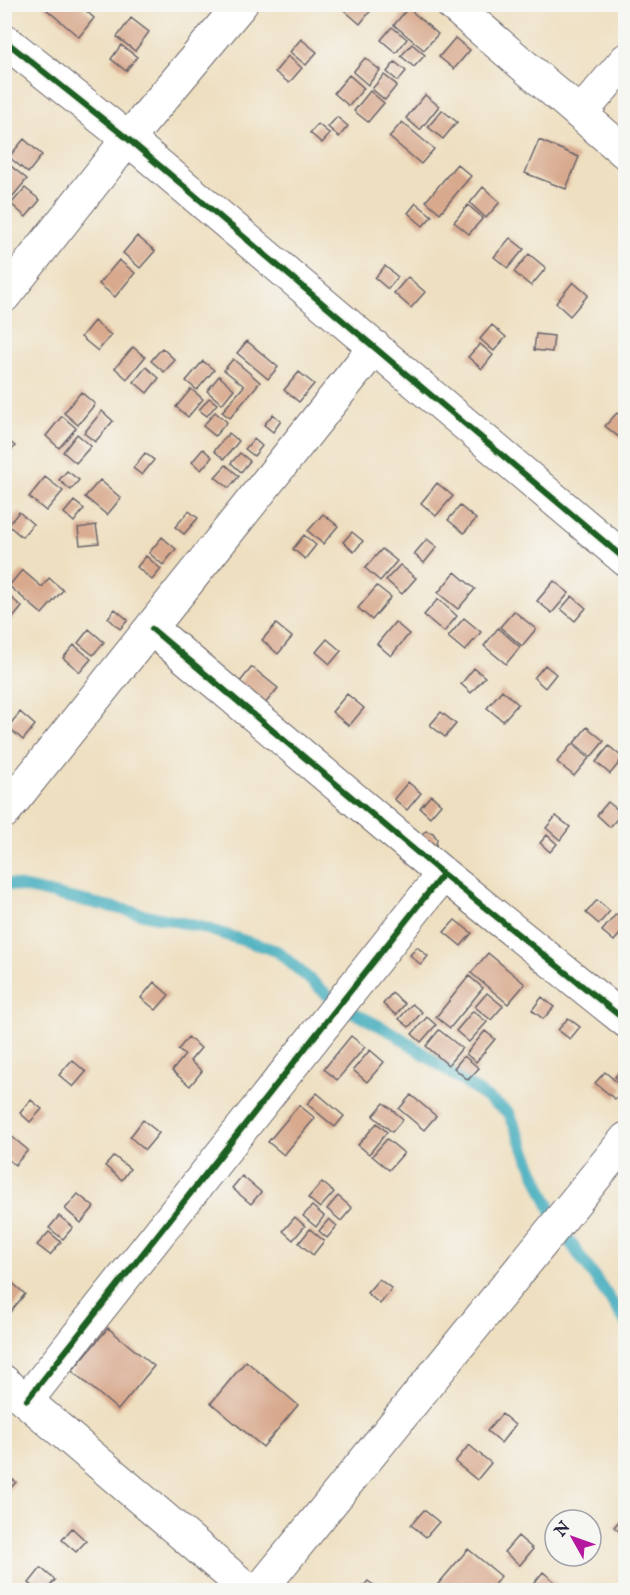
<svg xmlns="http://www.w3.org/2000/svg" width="630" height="1595" font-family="'IM FELL English',serif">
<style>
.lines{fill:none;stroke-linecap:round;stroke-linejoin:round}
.stream{stroke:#3caabb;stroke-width:12}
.building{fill:#d8a98d}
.minor-casing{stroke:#69646a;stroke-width:35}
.minor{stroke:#fff;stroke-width:33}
.cycleway-casing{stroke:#f6f6f2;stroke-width:10}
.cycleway{stroke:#1b5e20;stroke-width:6}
</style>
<rect width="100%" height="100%" fill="#f6f6f2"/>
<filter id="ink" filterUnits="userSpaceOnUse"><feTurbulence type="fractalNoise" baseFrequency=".0167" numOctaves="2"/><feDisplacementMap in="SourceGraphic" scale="12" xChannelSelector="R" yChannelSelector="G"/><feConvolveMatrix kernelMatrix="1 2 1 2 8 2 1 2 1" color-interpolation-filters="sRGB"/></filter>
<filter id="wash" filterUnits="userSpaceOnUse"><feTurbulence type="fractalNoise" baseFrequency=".008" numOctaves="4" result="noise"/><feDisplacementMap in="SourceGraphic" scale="24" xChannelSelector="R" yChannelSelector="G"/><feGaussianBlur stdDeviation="1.35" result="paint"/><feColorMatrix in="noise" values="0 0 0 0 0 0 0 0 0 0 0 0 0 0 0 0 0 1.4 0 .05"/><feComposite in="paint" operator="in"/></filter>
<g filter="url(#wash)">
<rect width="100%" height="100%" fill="#eedfc0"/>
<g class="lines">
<path class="stream" d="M4,883l197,44 76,24 62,54 56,29 114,79 47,109 70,100"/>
</g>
<g id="blocks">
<path class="building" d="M40,4h39l15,14 -15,19z
M337,4h39l-16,20z
M408,8l30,26 -14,16 -30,-25z
M131,18l18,14 -14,19 -18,-14z
M392,27l15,12 -11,14 -15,-13z
M455,38l15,12 -16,19 -15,-12z
M301,39l16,13 -11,13 -16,-13z
M412,44l13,11 -11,12 -13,-11z
M121,45l16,12 -11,14 -15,-12z
M288,56l14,12 -13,15 -14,-11z
M365,58l15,12 -12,15 -15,-13z
M395,62l11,9 -8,10 -11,-9z
M349,75l15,13 -15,18 -15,-13z
M384,75l13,10 -12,15 -13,-11z
M370,91l14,12 -16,19 -14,-11z
M425,95l14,11 -19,24 -14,-12z
M442,110l15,12 -14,17 -15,-12z
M337,117l11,9 -9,11 -11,-10z
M402,122l32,27 -13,15 -32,-27z
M318,124l12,10 -8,9 -12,-10z
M24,139l18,16 -14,18 -19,-16z
M539,140l40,17 -13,32 -41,-16z
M7,163l20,16 -14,17 -9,-7v-23z
M457,164l14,12 -31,37 -14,-12z
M483,187l17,15 -14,16 -16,-15z
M25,188l15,12 -14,17 -15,-13z
M416,203l16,13 -9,10 -15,-13z
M468,205l15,13 -14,16 -15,-12z
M137,236l18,15 -15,17 -17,-15z
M510,238l14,11 -16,19 -14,-11z
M529,254l17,14 -15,18 -17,-14z
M119,260l16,13 -20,24 -16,-13z
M385,266l13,11 -10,12 -13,-11z
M408,277l17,15 -14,16 -17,-15z
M573,282l15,13 -18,21 -14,-13z
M94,321l17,14 -13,16 -17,-14z
M492,325l14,12 -12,14 -14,-12z
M536,334l18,2 -2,16 -18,-2z
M247,341l31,26 -10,12 -31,-26z
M480,344l13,11 -11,14 -14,-12z
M133,347l12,10 -18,22 -12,-11z
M162,348l13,12 -11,12 -13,-11z
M233,359l27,23 -30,36 -8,-6 22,-26 -20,-16z
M203,361l11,9 -17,20 -11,-9z
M146,367l13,11 -12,15 -13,-11z
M299,372l15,12 -15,18 -15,-12z
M219,376l15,13 -12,15 -15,-13z
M191,389l12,10 -15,18 -12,-10z
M81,392l14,12 -17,21 -14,-12z
M209,398l8,6 -10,12 -8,-6z
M102,411l11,10 -18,21 -11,-9z
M215,412l12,10 -12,14 -12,-10z
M617,413l9,7v12l-6,6 -15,-12z
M273,414l8,7 -8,11 -9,-7z
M62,416l14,12 -17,20 -13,-12z
M229,433l10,8 -15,18 -10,-8z
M77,434l14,12 -15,17 -13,-11z
M4,437l11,9 -11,12z
M254,439l8,7 -8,10 -9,-7z
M203,449l9,8 -11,13 -9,-8z
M145,453l9,7 -12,15 -9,-7z
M240,453l10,8 -9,11 -10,-9z
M226,465l13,11 -10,12 -14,-11z
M67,471l12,9 -8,10 -12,-10z
M45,477l18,14 -17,20 -17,-14z
M100,480l21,18 -14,17 -22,-18z
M437,483l16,13 -17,20 -15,-13z
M74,501l10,8 -10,13 -10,-9z
M460,506l16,13 -12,14 -16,-13z
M189,511l9,7 -14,16 -9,-7z
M19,512l14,12 -11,13 -14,-12z
M323,514l15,12 -15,18 -15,-13z
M96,525l3,18 -19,2 -2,-17z
M352,532l11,9 -9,11 -11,-10z
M304,535l12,10 -11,14 -12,-10z
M162,537l14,12 -13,16 -14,-12z
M427,539l10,8 -13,16 -10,-9z
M382,549l15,12 -17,20 -15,-13z
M146,556l15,13 -9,11 -15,-13z
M400,565l16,13 -14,16 -16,-14z
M22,570l20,17 7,-9 14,12 -21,24 -33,-28z
M455,572l20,17 -17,20 -20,-16z
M554,581l15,12 -17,20 -15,-12z
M377,586l14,11 -19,23 -14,-12z
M7,594l15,13 -15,18 -3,-2z
M572,596l14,12 -11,13 -14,-12z
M438,599l19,17 -13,16 -20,-17z
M115,609l13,11 -8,9 -12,-11z
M514,611l22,18 -14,17 -22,-19z
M464,618l17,14 -16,19 -17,-14z
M395,622l14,12 -18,22 -14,-12z
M276,624l16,13 -14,17 -16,-14z
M498,628l22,19 -14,17 -22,-18z
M89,629l15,13 -11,13 -15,-12z
M327,639l14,12 -11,13 -14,-12z
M74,645l17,14 -11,13 -17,-14z
M545,665l11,9 -11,14 -11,-10z
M252,667l26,21 -14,17 -25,-22z
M474,668l11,9 -14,16 -10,-9z
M502,690l16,14 -15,17 -16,-13z
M347,694l17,14 -15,18 -17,-14z
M20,712l15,13 -12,15 -15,-13z
M441,712l15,12 -11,13 -15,-12z
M587,727l17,14 -13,16 -17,-14z
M572,744l17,14 -15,18 -17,-14z
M609,746l14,12 -13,16 -14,-12z
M408,782l13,11 -14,17 -13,-11z
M431,795l10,9 -11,13 -10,-9z
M608,802l14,11 -12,14 -13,-12z
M556,816l14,11 -10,13 -14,-12z
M426,831l7,2 4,6 -1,7 -16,-11z
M547,835l10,9 -7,8 -10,-9z
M597,900l13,11 -11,13 -13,-11z
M616,914l10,9v4l-12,14 -12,-10z
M455,920l17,13 -11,13 -17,-14z
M417,947l11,9 -7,9 -11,-10z
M488,953l37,31 -17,20 -37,-31z
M469,976l14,12 -33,40 -14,-11z
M154,982l15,13 -13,15 -15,-12z
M392,993l13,11 -9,11 -13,-11z
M487,993l16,13 -12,14 -16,-13z
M542,997l12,10 -11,12 -11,-9z
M412,1004l10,8 -13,15 -10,-8z
M473,1011l14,11 -18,20 -13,-11z
M427,1017l9,8 -15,17 -9,-8z
M568,1018l12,9 -10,12 -12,-9z
M439,1030l23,18 -14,17 -22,-19z
M485,1031l10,8 -19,23 -10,-8z
M351,1036l14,11 -28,33 -13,-11z
M188,1037l13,11 -11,13 12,10 -12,15 -18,-15 13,-16 -7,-5z
M370,1050l14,12 -17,20 -14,-12z
M464,1056l15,12 -11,12 -14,-12z
M72,1060l14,12 -13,15 -14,-12z
M626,1064v22l-11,-9z
M605,1072l19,16 -9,11 -20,-16z
M317,1093l27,23 -9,11 -28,-23z
M411,1095l25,21 -12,14 -25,-21z
M31,1100l11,9 -12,13 -10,-9z
M384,1103l19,16 -11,13 -19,-16z
M299,1105l16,13 -31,37 -16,-13z
M143,1120l16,13 -14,17 -15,-13z
M377,1123l10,9 -18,22 -11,-9z
M11,1136l17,14 -13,15 -11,-9v-12z
M387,1139l17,14 -15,17 -17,-14z
M114,1156l16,13 -8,11 -17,-14z
M242,1176l19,16 -10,12 -19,-16z
M322,1182l12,10 -14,16 -12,-10z
M78,1194l16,13 -13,16 -16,-14z
M338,1196l14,12 -11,13 -14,-12z
M312,1206l12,10 -8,11 -13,-11z
M59,1216l14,11 -10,12 -14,-11z
M295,1217l10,9 -12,14 -10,-9z
M329,1219l8,7 -10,12 -8,-7z
M310,1229l14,12 -11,14 -14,-12z
M49,1232l12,10 -11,13 -13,-10z
M8,1279l17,15 -18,22 -3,-2v-30z
M379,1279l13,10 -12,15 -13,-11z
M108,1328l46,38 -36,44 -46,-39z
M246,1361l52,44 -35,42 -52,-44z
M502,1414l13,11 -14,18 -14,-12z
M469,1445l22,18 -14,17 -22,-18z
M4,1473l12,9 -12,13z
M424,1510l15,12 -13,15 -15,-12z
M626,1513v24l-12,-10z
M72,1528l14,13 -10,11 -14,-12z
M518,1536l15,13 -13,16 -16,-13z
M468,1549l33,27 -11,14h-57z
M41,1568l14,12 -8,10h-9l-9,-7z
M543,1572l17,14 -3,4h-23l-4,-2z
M368,1581l12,9h-20z"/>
</g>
</g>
<g filter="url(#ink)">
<use href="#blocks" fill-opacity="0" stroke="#69646a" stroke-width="1.5"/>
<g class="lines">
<g class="minor-casing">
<path id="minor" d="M452,4l174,149
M4,40l124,99 498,421
M580,114l46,-54
M4,296l124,-157 113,-135
M152,629l291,245 183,147
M4,812l371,-465
M4,1382l244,208
M27,1400l416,-526
M260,1590l366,-451"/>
</g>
<use href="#minor" class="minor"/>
<g class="cycleway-casing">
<path id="cycleway" d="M4,40l124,99 498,421
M152,629l291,245 183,147
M27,1400l416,-526"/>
</g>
<use href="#cycleway" class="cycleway"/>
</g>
</g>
<rect width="630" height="1595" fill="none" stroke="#f6f6f2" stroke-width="24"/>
<g transform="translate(573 1538) rotate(310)"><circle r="28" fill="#f6f6f2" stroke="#a1a1a9" stroke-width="1.5"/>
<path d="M0-4.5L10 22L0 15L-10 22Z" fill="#b5179e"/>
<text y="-9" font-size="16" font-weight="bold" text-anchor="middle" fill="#22223b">N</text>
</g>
</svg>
